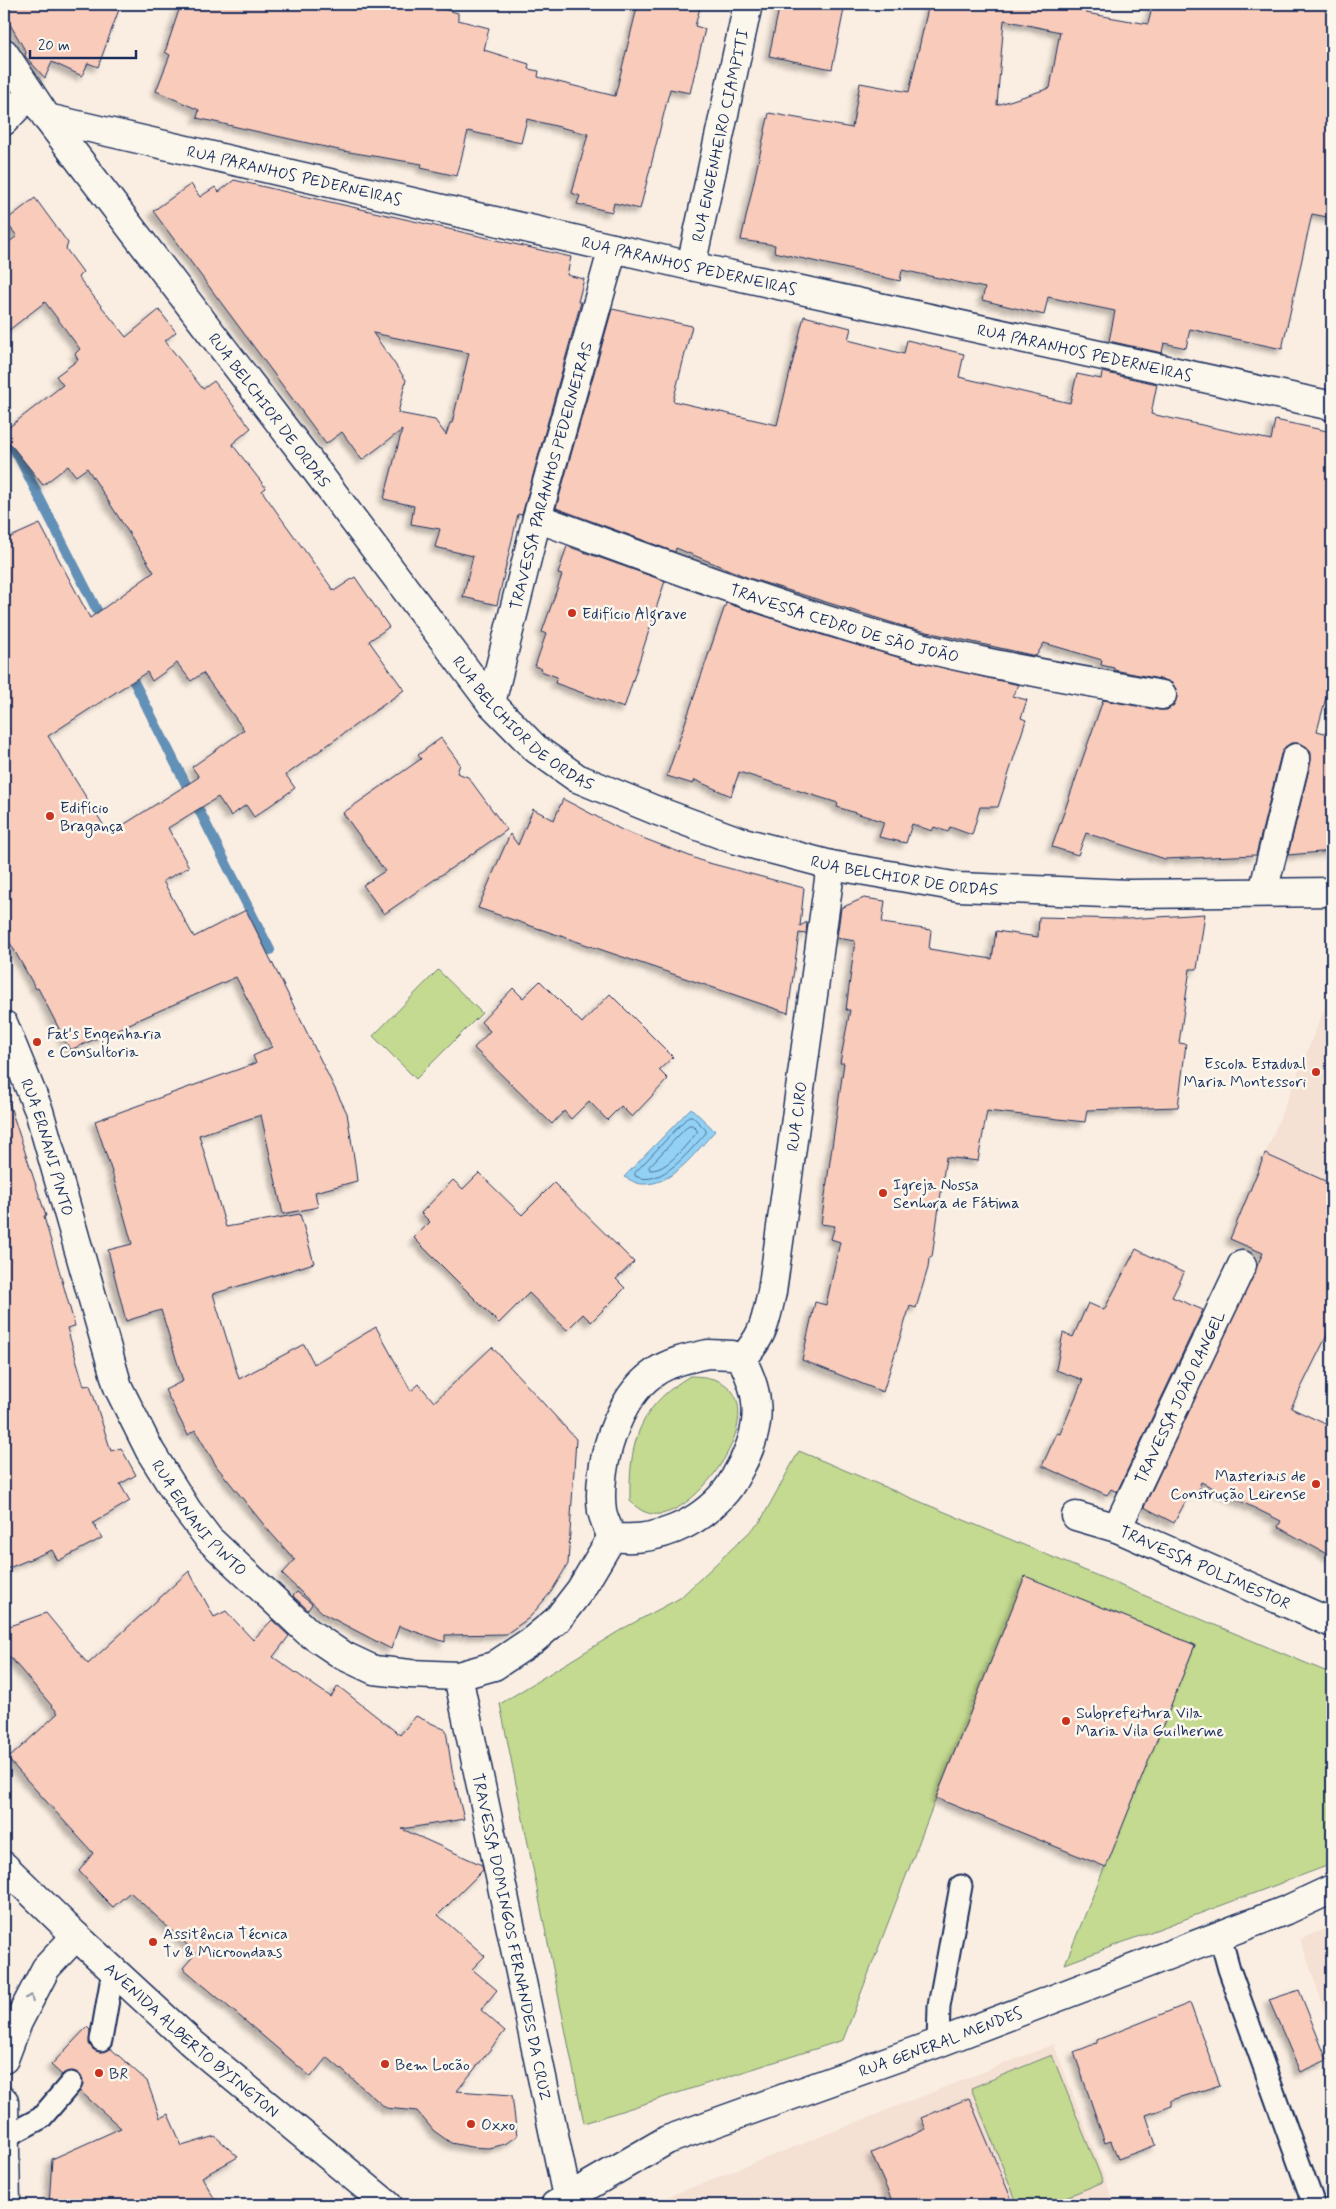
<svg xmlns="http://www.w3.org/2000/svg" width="1336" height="2209" font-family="Mynerve,sans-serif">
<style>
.built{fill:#f5e0d4}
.green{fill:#c4da90;stroke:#708477}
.water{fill:#92d1f3;stroke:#6290b7}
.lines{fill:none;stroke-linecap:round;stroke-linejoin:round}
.shore{stroke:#4b709a;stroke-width:1}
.stream{stroke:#6290b7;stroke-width:10}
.building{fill:#f8cbba;stroke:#1b2f5e;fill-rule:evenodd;filter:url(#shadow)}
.lane-casing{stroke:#1b2f5e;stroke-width:25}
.street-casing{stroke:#1b2f5e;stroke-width:31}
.secondary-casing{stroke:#1b2f5e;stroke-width:31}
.lane{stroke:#fbf7ec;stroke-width:21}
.street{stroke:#fbf7ec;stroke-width:28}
.secondary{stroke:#fbf7ec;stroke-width:28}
.oneway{stroke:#8b93a5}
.poi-dot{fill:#c8321e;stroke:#fbf7ec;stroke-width:2}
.labels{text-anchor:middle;stroke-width:5;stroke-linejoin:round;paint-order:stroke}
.street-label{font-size:16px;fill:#1b2f5e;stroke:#fbf7ec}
.poi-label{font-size:16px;fill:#1b2f5e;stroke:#fbf7ec;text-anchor:start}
</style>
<defs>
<filter id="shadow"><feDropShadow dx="-4.5" dy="4.5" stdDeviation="2.5" flood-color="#0004"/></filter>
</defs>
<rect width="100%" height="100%" fill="#faeee2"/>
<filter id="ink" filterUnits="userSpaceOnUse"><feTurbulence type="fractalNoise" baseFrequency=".02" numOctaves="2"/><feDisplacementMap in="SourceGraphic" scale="10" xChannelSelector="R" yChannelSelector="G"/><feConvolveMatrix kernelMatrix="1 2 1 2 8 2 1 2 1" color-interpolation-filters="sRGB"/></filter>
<g filter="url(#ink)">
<path class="built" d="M1332,990v194l-67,-30z
M1332,1926v105l-32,-92z
M1054,2044l61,161h-468z"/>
<path class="green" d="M438,970l44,43 -66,66 -43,-43z
M690,1376c107,0 12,145 -37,138 -10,-1 -17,-7 -23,-13 -1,-58 8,-94 60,-125z
M799,1451l533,223v190l-267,100 130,-319 -169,-68 -90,221 -93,242 -259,83 -84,-419 124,-76 56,-30 80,-76z
M1052,2055l51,127 -57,23h-28l-47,-117z"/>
<path class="water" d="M691,1108l24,23c-19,20 -42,55 -73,53 -6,0 -13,-5 -18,-7z"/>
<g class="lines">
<path class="shore" d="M689,1116h3l14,14v3c-16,17 -45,56 -71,43v-3z
M689,1125h3l5,5v3c-12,12 -29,38 -47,37l-1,-3z"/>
<path class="stream" d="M11,442l93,182
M128,670l142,280"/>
</g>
<path class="building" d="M4,4h117l-23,63 -10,-4 -6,13 -30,-14 -7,16 -20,-22 1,-4 -22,-38z
M181,4h264l-2,5 15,4v7l31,8 -5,22 45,14 -1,5 11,2 -1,6 77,19 23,-92h63l-6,22 10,3 -15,64 -20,-4 -30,120 -26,-6 -2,9 -35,-8 3,-8 -8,-3 16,-59 -61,-15 -6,24 -53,-12 -11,45 -36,-8 1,-4 -79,-13 -146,-33 2,-8 -43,-19 14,-36 -5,-3z
M780,4h65l-13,65 -63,-13z
M929,4h159l-2,9 62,11 5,-20h179v214l-20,-4 -30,135 -92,-20 -4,19 -22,-5 -2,10 -53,-12 6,-30 -67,-14 -4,18 -62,-15 3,-12 -83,-18 -2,11 -126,-29 1,-7 -34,-5 28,-127 83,15 8,-45 49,9zM1004,20l56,12 -10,56 -53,17z
M234,180l337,77 -4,18 17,4 -6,23h3l-59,213 -4,-1 -21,91 -34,-8 10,-41 -38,-9 5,-18 -29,-5 3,-18 -30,-7 18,-69 -40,30 -20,-28 -16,12 -173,-233 38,-27 9,13 15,-10 4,5zM373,333l96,20 -17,70h-2l-4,12 -11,-15 -37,-7 8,-33z
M35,198l33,45 -2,6 17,23 -5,5 48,60 33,-27 17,22 -11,9 38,48 11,-8 37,47 -19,16 34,44 -4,3 19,27 53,73 21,-14 34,50 -20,14 35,49 -118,85 9,13 -41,29 -8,-12 -15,11 -13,-19 -50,31 21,39 -26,14 31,56 52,-27 101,203 8,51 2,17 -42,11 3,15 -35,7 -22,-99 -62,20 27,92 74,-13 14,49 -101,31 26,85 65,-35 10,20 62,-37 35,64 8,-7 15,18 58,-55 84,92 -8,125 -17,28 -22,26 -23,16 -61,1v7l-46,-16 -8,23 -67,-35 -42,-40 13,-14 -26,-29 -52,-64 -22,-37 -7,5 -23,-45 18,-9 -22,-71 -35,11 -18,-71 24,-6 -20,-72 -17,-51 161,-58 -3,-7 19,-9 -36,-70 -166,73 -32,-62 -2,1 -32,-57v-392l36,-16 50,94 64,-46 -67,-104 -11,8 -8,-10 -25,19 -39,-49v-5l59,-46 -7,-9 22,-16 -3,-6 5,-5 -35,-47 -41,32v-88l13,-10 -12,-15zM177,663l14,18 12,-8 41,57 -52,37 7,10 -90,57 -61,-98 99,-64 5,9z
M612,309l80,17 -19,75 104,24 27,-109 47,12 -3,12 56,14 3,-14 57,14 -5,23 111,26 7,-29 24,5 1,-7 55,12 -6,30 120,26 4,-20 57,12v243l-15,56 15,4v116l-44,4 23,-94v-8l-4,-6 -8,-4h-8l-6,4 -4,7 -25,101 -91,4 -79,-26 -8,22 -26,-8 51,-147 56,10h8l7,-5 3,-8 -1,-8 -4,-6 -7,-3 -51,-10v-2l-13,-3 1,-5 -58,-17 -8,13 -127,-28 -160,-50 -73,-30 -1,4 -119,-44z
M567,546l98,35 -41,127 -69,-25 2,-6 -16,-6 1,-2 -7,-3 11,-32 -4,-2 20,-57 -4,-1z
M726,603l96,32 79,23 118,27 -7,11 15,4 -6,18 5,2 -28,87h-18l-8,28 -22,-8 -2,5 -14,-5 -2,4 -20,-7 -6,19 -27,-6 5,-15 -47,-15 1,-4 -99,-31 -8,24 -36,-16 -2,4 -26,-8z
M441,738l19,26 -3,9 11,4 39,53 -123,84 -21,-29 22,-14 -42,-58 78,-54 -3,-4z
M563,799l59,31 83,32 99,26 -4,38 7,-4 -1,12 -7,-1 -11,80 -310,-105 32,-74 8,11 15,-36 21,11z
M864,898l21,3 -3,22 49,7 -2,19 63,10 4,-28 42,6 1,-20 88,2 78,-5 -8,55h-7l-11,74 7,1 -8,63 -91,3 -2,12 -98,-11 -9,50 -32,-4 -14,100 -3,1 -1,10 -12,40 -6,-2 -27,86 -81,-32 13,-58 11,3 14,-63 -9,-3 4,-13 -14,-2 23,-161h-4l10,-53h-4l9,-69 -18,-3 4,-30z
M540,981l42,42 28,-29 63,63 -14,13 9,9 -36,38 -11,-11 -14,14 -18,-19 -18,18 -7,-8 -12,13 -78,-76 16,-17 -9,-9 32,-34 10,10z
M9,1103l37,113 -2,1 31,109 -8,2 17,58 6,-1 21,66 10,-3 15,27 -16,9 10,17 -37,22 9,15 -44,23 -6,-11 -48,20v-466z
M1265,1154l67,30v141l-41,83 41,19v130l-54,-30 3,-6 -80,-39 -4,12 -6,-3 -17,32 -30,-16 119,-254 -33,-14z
M479,1173l43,42 32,-32 80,79 -18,17 9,9 -34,34 -8,-8 -16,16 -38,-37 -30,30 -85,-85 16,-16 -9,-9 32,-33 10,9z
M1136,1249l48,24 -12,24 31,13 -86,182 -6,-3 -4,6 -65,-29 15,-33 3,1 23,-54 -27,-10 7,-37 10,4 15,-34 16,7z
M189,1571l25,46 12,-6 27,29 19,-20 17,16 -16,21 58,40 7,-11 62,49 16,-19 30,14 6,40 12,49 -62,10 80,36 1,5 -45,45 47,41 -13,13 25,21 -16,20 24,21 -48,60 55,4 5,41 -12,8 -17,4 -17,-1 -20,-4 -17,-12 -17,-20 -31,-3 -59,-51 -16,20 -128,-109 13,-15 -66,-61 -17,15 -14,-14 -20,-22 14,-18 -85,-94 50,-46 -54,-63v-22l42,-15 42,51z
M1025,1576l170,69 -89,222 -170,-69z
M297,1592l15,12 -4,6 -15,-14z
M1299,1990l28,70 -27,12 -31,-72z
M1190,2003l30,82 -48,15v6l-26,9 10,30 -38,14 -7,-18 -6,2 -31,-91 23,-9v-3z
M87,2027l3,3 -1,14 4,5 6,3 11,-4 37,33 13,37 8,-4 14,32 33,-10 23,21 -36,20 16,28h-169l3,-46 69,-31 -41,-37 3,-6 -4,-11 -6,-3 -11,4 -11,-10z
M969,2098l45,107h-120l-23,-52 55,-24 -5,-11z"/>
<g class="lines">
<g class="lane-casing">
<path id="lane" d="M1220,1936l9,33 85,236
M101,2040l12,-69
M938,2043l1,-37 22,-120
M5,2137l36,-19 30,-35"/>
</g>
<g class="street-casing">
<g id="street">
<path id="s1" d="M47,118l644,148 641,140"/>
<path d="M4,121l26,-27"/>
<path id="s2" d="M691,266l57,-262"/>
<path id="s3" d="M537,518c110,40 220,82 332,115 96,29 195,44 293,62"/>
<path id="s4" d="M491,703l46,-185 76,-270"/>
<path d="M1263,892l33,-134"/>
<path id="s5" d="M4,1025l35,86 79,276 32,64 37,59 22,29 99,93 34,23 32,15 36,4 48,2 36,-10 39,-26 24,-20 24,-31 31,-52"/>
<path d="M708,1354l24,1 10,4c6,13 13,28 14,43 3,23 -5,46 -16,66 -4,7 -8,16 -14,23 -28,34 -71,52 -114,46 -4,-9 -8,-17 -10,-26 -6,-43 15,-113 52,-138 15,-11 35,-15 54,-19z"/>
<path id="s6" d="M742,1359c22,-24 23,-36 30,-67l59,-427"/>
<path id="s7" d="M1076,1516l41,12 215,95"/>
<path id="s8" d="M1117,1528l125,-263"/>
<path id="s9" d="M458,1676l109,521"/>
<path d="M4,2059l14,-37 28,-54 30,-32"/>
<path d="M4,2101l2,104"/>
</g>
</g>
<g class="secondary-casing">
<g id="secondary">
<path id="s10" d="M4,53l43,65 259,339 185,246 45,46 41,29 78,32 81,30 95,25 128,22 170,7 203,-2"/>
<path id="s11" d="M4,1866l72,70 117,108 195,161"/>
<path id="s12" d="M555,2205l112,-65 271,-97 351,-134 43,-20"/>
</g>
</g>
<use href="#lane" class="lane"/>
<use href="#street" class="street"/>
<use href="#secondary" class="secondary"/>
</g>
<defs><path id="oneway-chevron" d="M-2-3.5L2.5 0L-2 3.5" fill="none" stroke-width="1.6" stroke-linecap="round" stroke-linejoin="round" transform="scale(1.25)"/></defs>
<use class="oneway" href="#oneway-chevron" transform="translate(30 1998) rotate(-63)"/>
</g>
<g class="poi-dot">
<circle cx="572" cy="613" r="5"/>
<circle cx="50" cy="816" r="5"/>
<circle cx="37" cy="1042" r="5"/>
<circle cx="1316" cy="1072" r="5"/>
<circle cx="883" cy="1193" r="5"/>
<circle cx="1316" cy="1484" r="5"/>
<circle cx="1066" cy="1721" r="5"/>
<circle cx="153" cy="1942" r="5"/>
<circle cx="385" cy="2064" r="5"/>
<circle cx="99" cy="2073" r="5"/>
<circle cx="471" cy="2124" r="5"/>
</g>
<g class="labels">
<g class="street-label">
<text dy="6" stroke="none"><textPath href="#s2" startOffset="134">RUA ENGENHEIRO CIAMPITI</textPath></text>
<text dy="6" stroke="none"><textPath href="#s1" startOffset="254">RUA PARANHOS PEDERNEIRAS</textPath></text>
<text dy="6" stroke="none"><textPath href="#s1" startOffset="659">RUA PARANHOS PEDERNEIRAS</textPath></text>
<text dy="6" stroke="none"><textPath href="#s1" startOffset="1064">RUA PARANHOS PEDERNEIRAS</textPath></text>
<text dy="6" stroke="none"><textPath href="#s10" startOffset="445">RUA BELCHIOR DE ORDAS</textPath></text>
<text dy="6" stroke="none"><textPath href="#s4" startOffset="235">TRAVESSA PARANHOS PEDERNEIRAS</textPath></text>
<text dy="6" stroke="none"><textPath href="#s3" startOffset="325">TRAVESSA CEDRO DE SÃO JOÃO</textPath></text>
<text dy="6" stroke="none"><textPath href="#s10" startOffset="850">RUA BELCHIOR DE ORDAS</textPath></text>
<text dy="6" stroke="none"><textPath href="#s10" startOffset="1270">RUA BELCHIOR DE ORDAS</textPath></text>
<text dy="6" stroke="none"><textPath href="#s6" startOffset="252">RUA CIRO</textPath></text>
<text dy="6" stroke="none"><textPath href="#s5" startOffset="130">RUA ERNANI PINTO</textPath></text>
<text dy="6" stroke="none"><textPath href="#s8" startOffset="145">TRAVESSA JOÃO RANGEL</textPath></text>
<text dy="6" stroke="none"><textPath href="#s5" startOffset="535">RUA ERNANI PINTO</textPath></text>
<text dy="6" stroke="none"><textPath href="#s7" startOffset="139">TRAVESSA POLIMESTOR</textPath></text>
<text dy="6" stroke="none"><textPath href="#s9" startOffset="266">TRAVESSA DOMINGOS FERNANDES DA CRUZ</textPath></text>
<text dy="6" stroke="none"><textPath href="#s11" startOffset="256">AVENIDA ALBERTO BYINGTON</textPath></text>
<text dy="6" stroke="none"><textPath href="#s12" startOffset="420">RUA GENERAL MENDES</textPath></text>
</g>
<g class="poi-label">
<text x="582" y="619">Edifício Algrave</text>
<text x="60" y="813">Edifício<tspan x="60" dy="18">Bragança</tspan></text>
<text x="47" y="1039">Fat's Engenharia<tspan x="47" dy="18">e Consultoria</tspan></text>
<text x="1306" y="1069" text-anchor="end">Escola Estadual<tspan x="1306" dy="18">Maria Montessori</tspan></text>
<text x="893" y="1190">Igreja Nossa<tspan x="893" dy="18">Senhora de Fátima</tspan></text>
<text x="1306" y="1481" text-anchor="end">Masteriais de<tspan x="1306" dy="18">Construção Leirense</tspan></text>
<text x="1076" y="1718">Subprefeitura Vila<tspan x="1076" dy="18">Maria Vila Guilherme</tspan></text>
<text x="163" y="1939">Assitência Técnica<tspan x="163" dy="18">Tv &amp; Microondaas</tspan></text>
<text x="395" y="2070">Bem Locão</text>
<text x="109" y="2079">BR</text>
<text x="481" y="2130">Oxxo</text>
</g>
</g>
<rect width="1336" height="2209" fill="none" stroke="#fbf7ec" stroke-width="20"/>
<rect x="10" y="10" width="1316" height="2189" fill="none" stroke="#1b2f5e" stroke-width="2" filter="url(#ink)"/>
<path d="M30 50v8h106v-8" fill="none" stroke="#1b2f5e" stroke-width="2.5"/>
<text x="38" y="50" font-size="15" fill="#1b2f5e" stroke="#fbf7ec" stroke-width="4" paint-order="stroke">20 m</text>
</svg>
